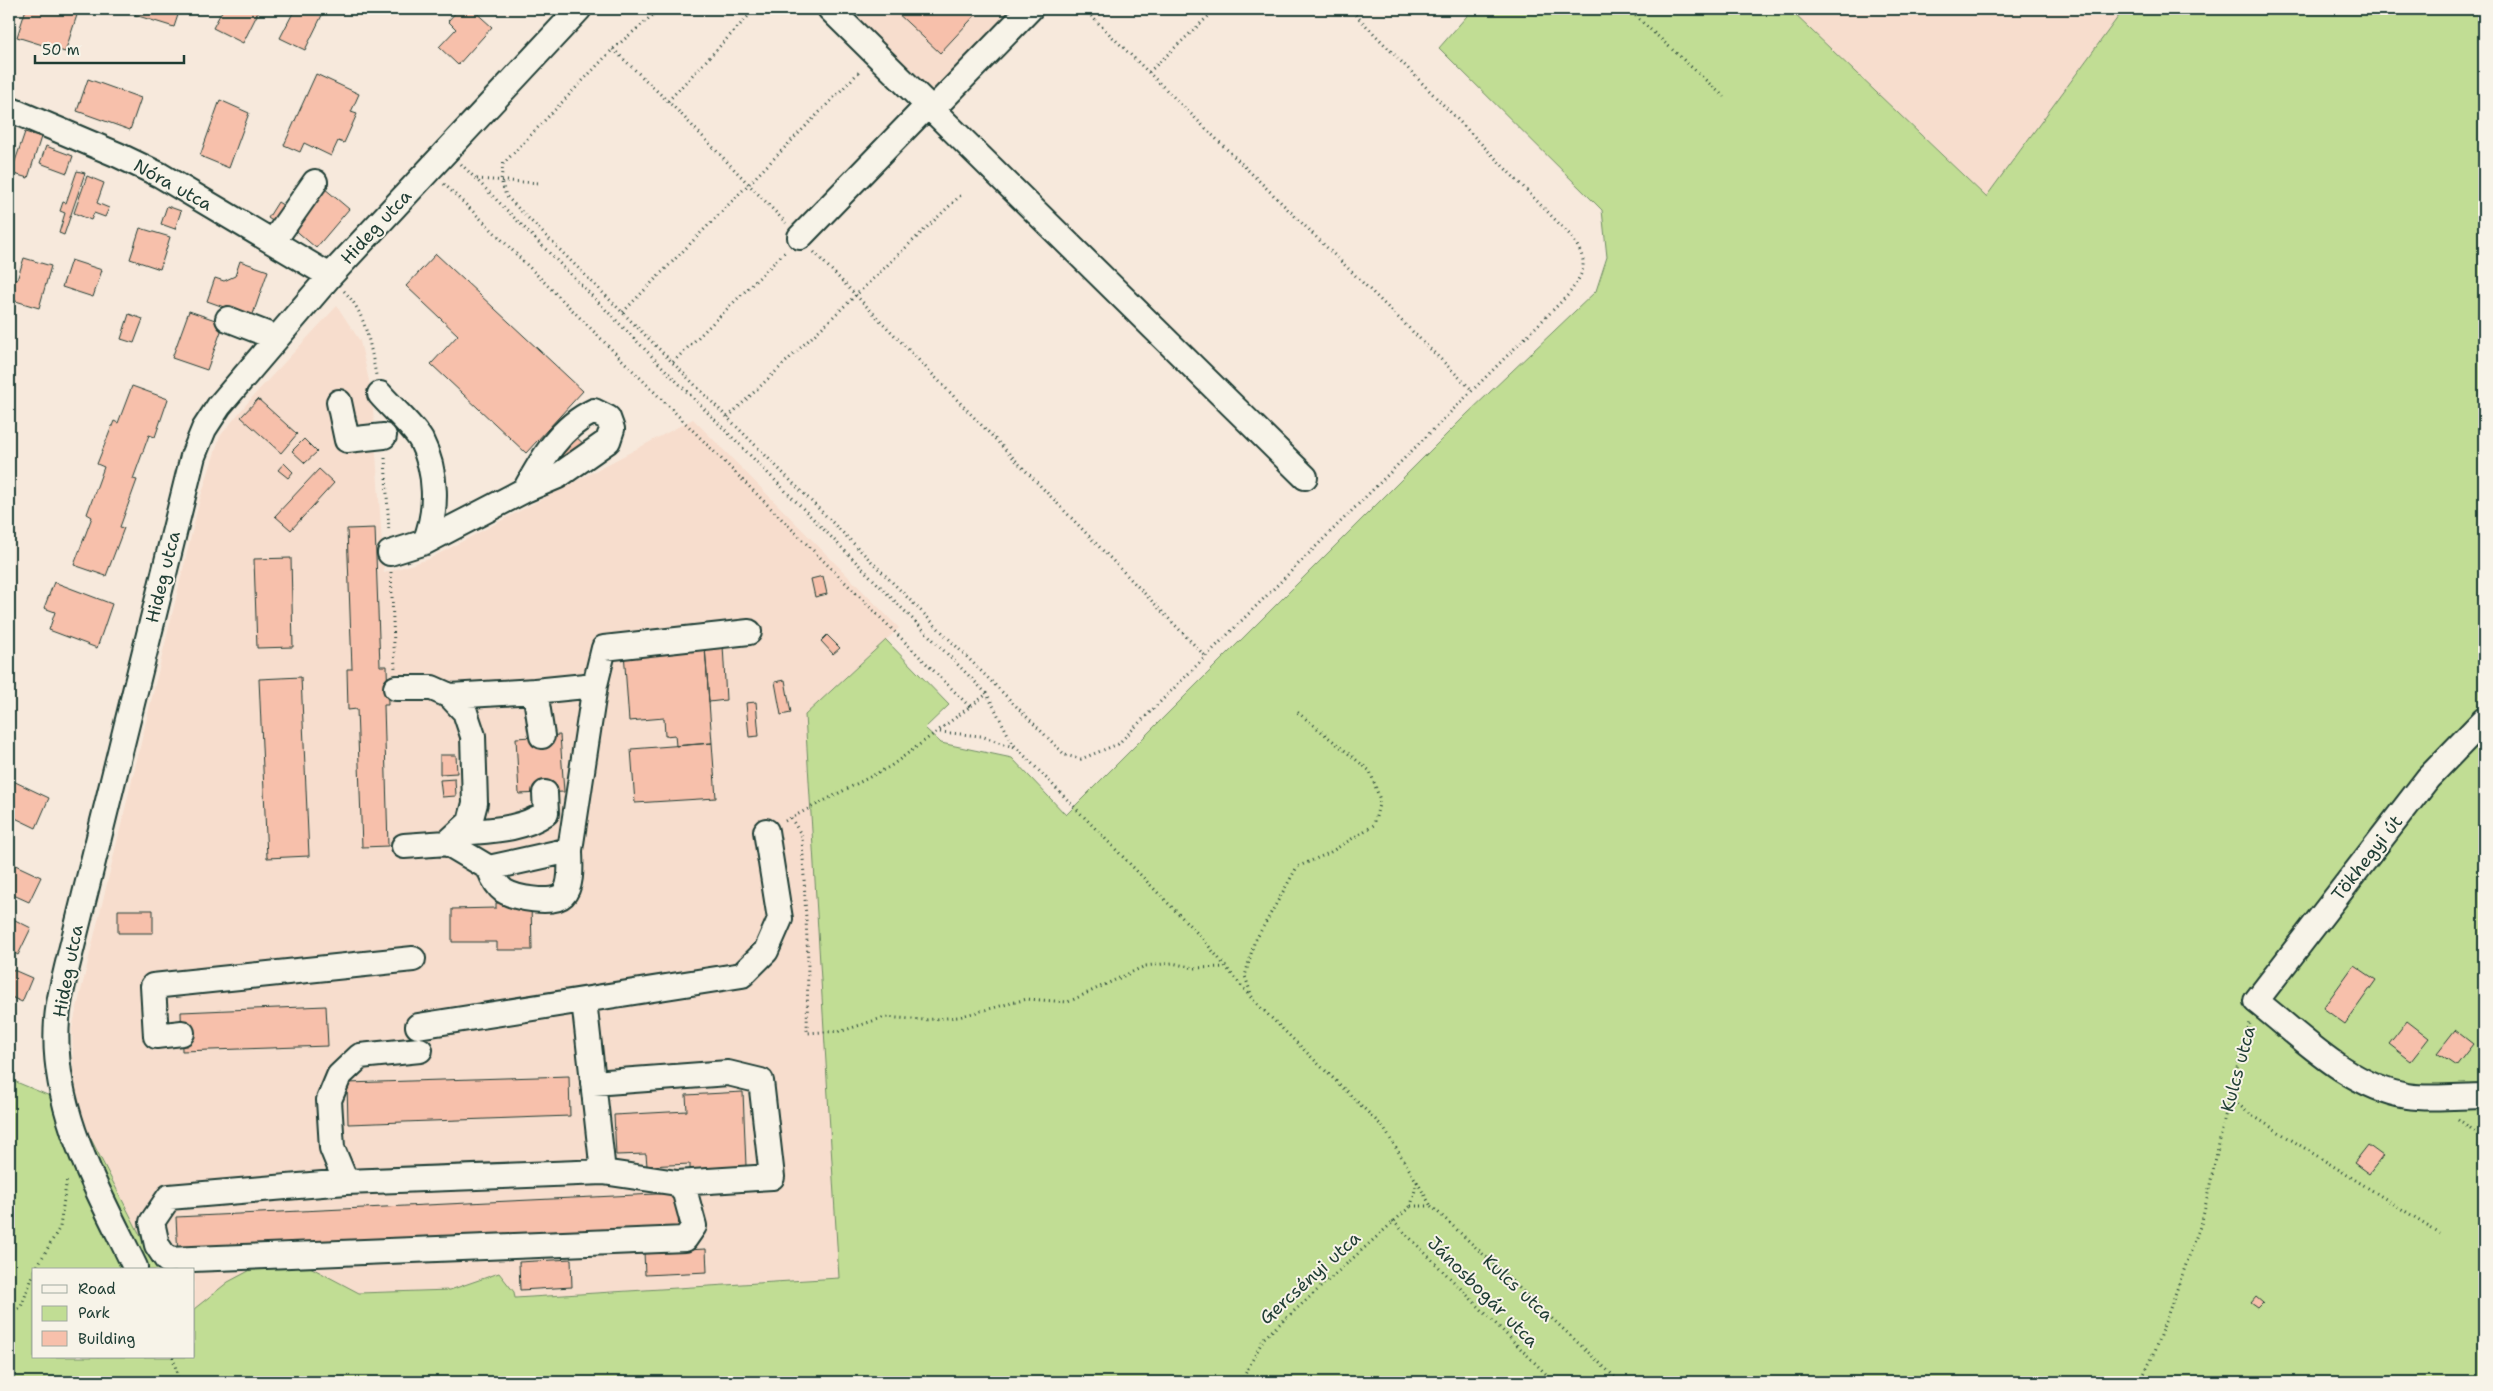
<svg xmlns="http://www.w3.org/2000/svg" width="2493" height="1391" font-family="'Shantell Sans',sans-serif">
<style>
.built{fill:#f7ddcd}
.green{fill:#c1dd94;stroke:#708d64}
.building{fill:#f7c0ab;stroke:#1f3d34}
.lines{fill:none;stroke-linecap:round;stroke-linejoin:round}
.minor-casing{stroke:#1f3d34;stroke-width:28}
.path{stroke:#1f3d34;stroke-width:3;stroke-dasharray:1 4;stroke-linecap:butt}
.minor{stroke:#f7f3e8;stroke-width:24}
.labels{text-anchor:middle;stroke-width:4;stroke-linejoin:round;paint-order:stroke}
.street-label{font-size:18px;fill:#1f3d34;stroke:#f7f3e8}
</style>
<rect width="100%" height="100%" fill="#f7e9dc"/>
<filter id="ink" filterUnits="userSpaceOnUse"><feTurbulence type="fractalNoise" baseFrequency=".02" numOctaves="2"/><feDisplacementMap in="SourceGraphic" scale="10" xChannelSelector="R" yChannelSelector="G"/><feConvolveMatrix kernelMatrix="1 2 1 2 8 2 1 2 1" color-interpolation-filters="sRGB"/></filter>
<g filter="url(#ink)">
<path class="built" d="M841,9h194l-99,96z
M1789,9h335l-138,188z
M337,306l23,35 12,53 12,179 45,-14 264,-140 206,209 -94,87 35,563 -646,39v-47h-36l-84,-164 -2,-78 128,-529 20,-63 35,-42z"/>
<path class="green" d="M1473,9h316l197,188 138,-188h360v1373h-2475v-303l65,27 84,164h-124v87h160v-48l34,-27 32,-17 48,1 51,27 91,-3 49,-17 15,19 1,6 324,-20 -34,-563 81,-75 63,65 -24,23 16,15 71,15 54,57 401,-401 129,-123 11,-34 -5,-47 -163,-162z"/>
<path class="building" d="M26,9h53l-14,43 -48,-15z
M136,9h44l-6,18 -39,-12z
M223,9h37l-17,34 -30,-15z
M295,9h30l-20,41 -25,-12z
M459,9h13l20,18 -34,38 -19,-18 17,-18 -8,-8z
M893,9h88l-41,44z
M316,74l43,20 -8,18 6,2 -13,29 -6,-2 -7,15 -27,-13 -4,9 -16,-7z
M88,79l53,19 -11,32 -53,-19z
M220,100l29,13 -20,55 -29,-12z
M25,132l16,5 -13,41 -17,-5z
M46,146l27,10 -6,17 -27,-10z
M77,171l8,2 -21,62 -5,-2 6,-20 -5,-2 3,-9 3,1z
M87,176l17,7 -7,20 12,5 -4,9 -11,-4 -3,7 -17,-7z
M324,188l25,21 -33,39 -24,-21z
M278,202l11,7 -11,16 -10,-7z
M167,206l14,5 -6,18 -14,-5z
M140,228l30,9 -10,32 -30,-10z
M436,254l147,137 -57,62 -95,-89 27,-29 -52,-49z
M24,258l27,8 -12,42 -30,-9v-21l8,2z
M71,260l31,10 -9,27 -31,-10z
M240,261l28,10 -16,46 -45,-16 8,-23 9,3 11,-5z
M189,311l35,12 -17,47 -35,-12z
M129,314l14,5 -9,24 -13,-4z
M132,386l36,13 -13,38 -6,-2 -16,44 4,1 -17,47 4,1 -18,48 -32,-11 18,-48 -5,-3 17,-47 -7,-3 17,-43 4,2z
M258,399l39,35 -16,19 -40,-36z
M575,436l11,10 -19,18 -10,-10z
M304,439l13,13 -12,11 -13,-12z
M284,463l9,9 -5,6 -10,-8z
M319,469l15,14 -43,47 -16,-14z
M375,528l5,138h7l1,39h-4l4,141 -26,1 -5,-138 -9,1 -1,-41h5l-5,-140z
M291,558l2,89 -36,1 -3,-89z
M823,576l4,18 -12,3 -4,-18z
M54,582l58,22 -15,44 -48,-18 6,-18 -11,-4z
M827,635l13,13 -7,6 -12,-13z
M723,645l3,55 -17,2 -4,-55z
M705,647l7,96 -36,3 -1,-11 -10,1 -1,-18 -35,3 -5,-69z
M301,677l8,179 -42,2 -8,-179z
M785,680l6,33 -10,2 -6,-33z
M756,702l3,34 -10,1 -3,-34z
M560,735l4,57 -45,2 -3,-56z
M712,743l4,55 -81,5 -4,-54z
M440,755h16l1,18 -17,1z
M455,779l1,17 -14,1 -2,-17z
M11,780l38,18 -13,30 -27,-13v-31z
M9,862l32,15 -12,25 -20,-9z
M531,902l1,48h-35v-8h-45v-33l44,-1v-5z
M118,910h35v23h-35z
M9,917l22,11 -13,27 -9,-5z
M2354,965l22,15 -31,44 -22,-16z
M9,968l23,10 -10,24 -13,-6z
M326,1006l2,40 -146,5 -1,-39z
M2407,1021l22,17 -18,23 -22,-17z
M2455,1030l18,14 -17,22 -19,-13z
M569,1076l1,40 -222,8 -1,-41z
M743,1092l3,74 -56,3v-5l-43,2 -1,-12 -30,1 -2,-40 73,-4 -1,-16z
M2368,1145l15,11 -14,18 -15,-11z
M677,1193l2,40 -501,24 -2,-40z
M706,1249l1,23 -62,3 -1,-23z
M571,1259l1,28 -52,3 -1,-28z
M2256,1297l7,6 -5,5 -7,-5z"/>
<g class="lines">
<g class="minor-casing">
<path id="minor" d="M830,9l475,468
M9,109l109,46 42,20 170,101
M932,110l98,-101
M800,237l127,-131
M273,242l42,-60
M228,319l49,19
M380,394c11,13 33,32 41,46 16,32 17,70 4,102l-35,11
M339,402l8,38 37,-4
M425,542l100,-52 33,-14 50,-35 4,-12 -4,-11 -14,-7c-34,16 -52,48 -69,79
M396,688h36l18,8 15,16 8,24 2,67 -5,19 -23,21 -43,3
M535,691l60,-6
M450,696l85,-5 7,45
M2484,720l-56,58 -172,223c46,36 92,85 151,95 23,4 54,0 77,0
M459,833c32,-3 60,-2 87,-20l-1,-20
M447,843l42,25 81,-18 25,-165 9,-37 145,-16
M489,868c3,8 8,18 15,23 11,7 49,14 59,4 10,-10 7,-33 7,-45
M418,1026l324,-51 24,-24 14,-32 -14,-88
M182,1033l-26,3 -3,-50 260,-27
M420,1050l-60,6 -21,20 -10,24 3,48 14,34 -177,15 -17,25 5,23 10,15 518,-21 9,-13 -9,-33 -8,-10 -74,-11 -19,-172
M593,1083l135,-10 33,8 11,96 -95,6
M346,1182l257,-10
M135,1267c-37,-77 -85,-158 -78,-247 1,-18 6,-35 10,-53l126,-511 11,-27 15,-23 111,-130 249,-267"/>
</g>
<path class="path" d="M660,9l-47,40 -110,115 -2,16 5,16 559,559 16,4 37,-15 450,-449c18,-25 21,-33 3,-59l-221,-227
M1084,9l388,381
M1628,9l96,88
M613,49l65,62 108,112
M1149,72l67,-63
M668,101l87,-92
M461,164l526,530 26,50 189,194 51,62 130,127 34,55 -6,24
M477,179l62,4
M444,184l41,39 485,484
M814,252l391,404
M344,291c22,22 26,54 32,84
M623,312l238,-242
M673,362l112,-110
M728,417l234,-223
M385,458l4,73
M391,572l4,97
M940,732l41,4 35,12
M791,818l11,18 6,125 -1,72 35,-2 43,-14 39,3 34,-3 69,-18 41,3 77,-36 27,-3 22,5 31,-1
M785,821l106,-55 96,-72
M1252,997l-7,-21 9,-33 43,-76 32,-14 45,-28 6,-25 -10,-29 -74,-60
M2232,1090l4,12 11,10 193,121
M2458,1119l26,19
M1417,1182l14,24
M1411,1206h20l9,8 180,168
M1393,1221l161,161
M35,1270l25,-43 7,-49
M9,1326l5,-14 7,-5 13,-34
M173,1357l6,25
M1241,1382l23,-44 147,-132
M2140,1382l11,-22 51,-139 29,-132 19,-66"/>
<use href="#minor" class="minor"/>
</g>
</g>
<g class="labels">
<g class="street-label">
<text transform="translate(173 185) rotate(29)" y="6">Nóra utca</text>
<text transform="translate(376 227) rotate(-47)" y="6">Hideg utca</text>
<text transform="translate(163 577) rotate(-76)" y="6">Hideg utca</text>
<text transform="translate(2367 858) rotate(-52)" y="6">Tökhegyi út</text>
<text transform="translate(68 971) rotate(-79)" y="6">Hideg utca</text>
<text transform="translate(2238 1069) rotate(-75)" y="6">Kulcs utca</text>
<text transform="translate(1310 1278) rotate(-42)" y="6">Gercsényi utca</text>
<text transform="translate(1518 1288) rotate(43)" y="6">Kulcs utca</text>
<text transform="translate(1483 1292) rotate(45)" y="6">Jánosbogár utca</text>
</g>
</g>
<rect width="2493" height="1391" fill="none" stroke="#f7f3e8" stroke-width="30"/>
<rect x="15" y="15" width="2463" height="1361" fill="none" stroke="#1f3d34" stroke-width="2" filter="url(#ink)"/>
<rect x="32" y="1268" width="162" height="90" fill="#f7f3e8" stroke="#a1aaa0"/>
<rect x="42" y="1285" width="25" height="8" fill="#f7f3e8" stroke="#a1aaa0"/>
<text x="78" y="1294" font-size="15" fill="#1f3d34">Road</text>
<rect x="42" y="1306" width="25" height="15" fill="#c1dd94" stroke="#a1aaa0"/>
<text x="78" y="1318" font-size="15" fill="#1f3d34">Park</text>
<rect x="42" y="1331" width="25" height="15" fill="#f7c0ab" stroke="#a1aaa0"/>
<text x="78" y="1344" font-size="15" fill="#1f3d34">Building</text>
<path d="M35 55v8h149v-8" fill="none" stroke="#1f3d34" stroke-width="2.5"/>
<text x="42" y="55" font-size="15" fill="#1f3d34" stroke="#f7f3e8" stroke-width="4" paint-order="stroke">50 m</text>
</svg>
